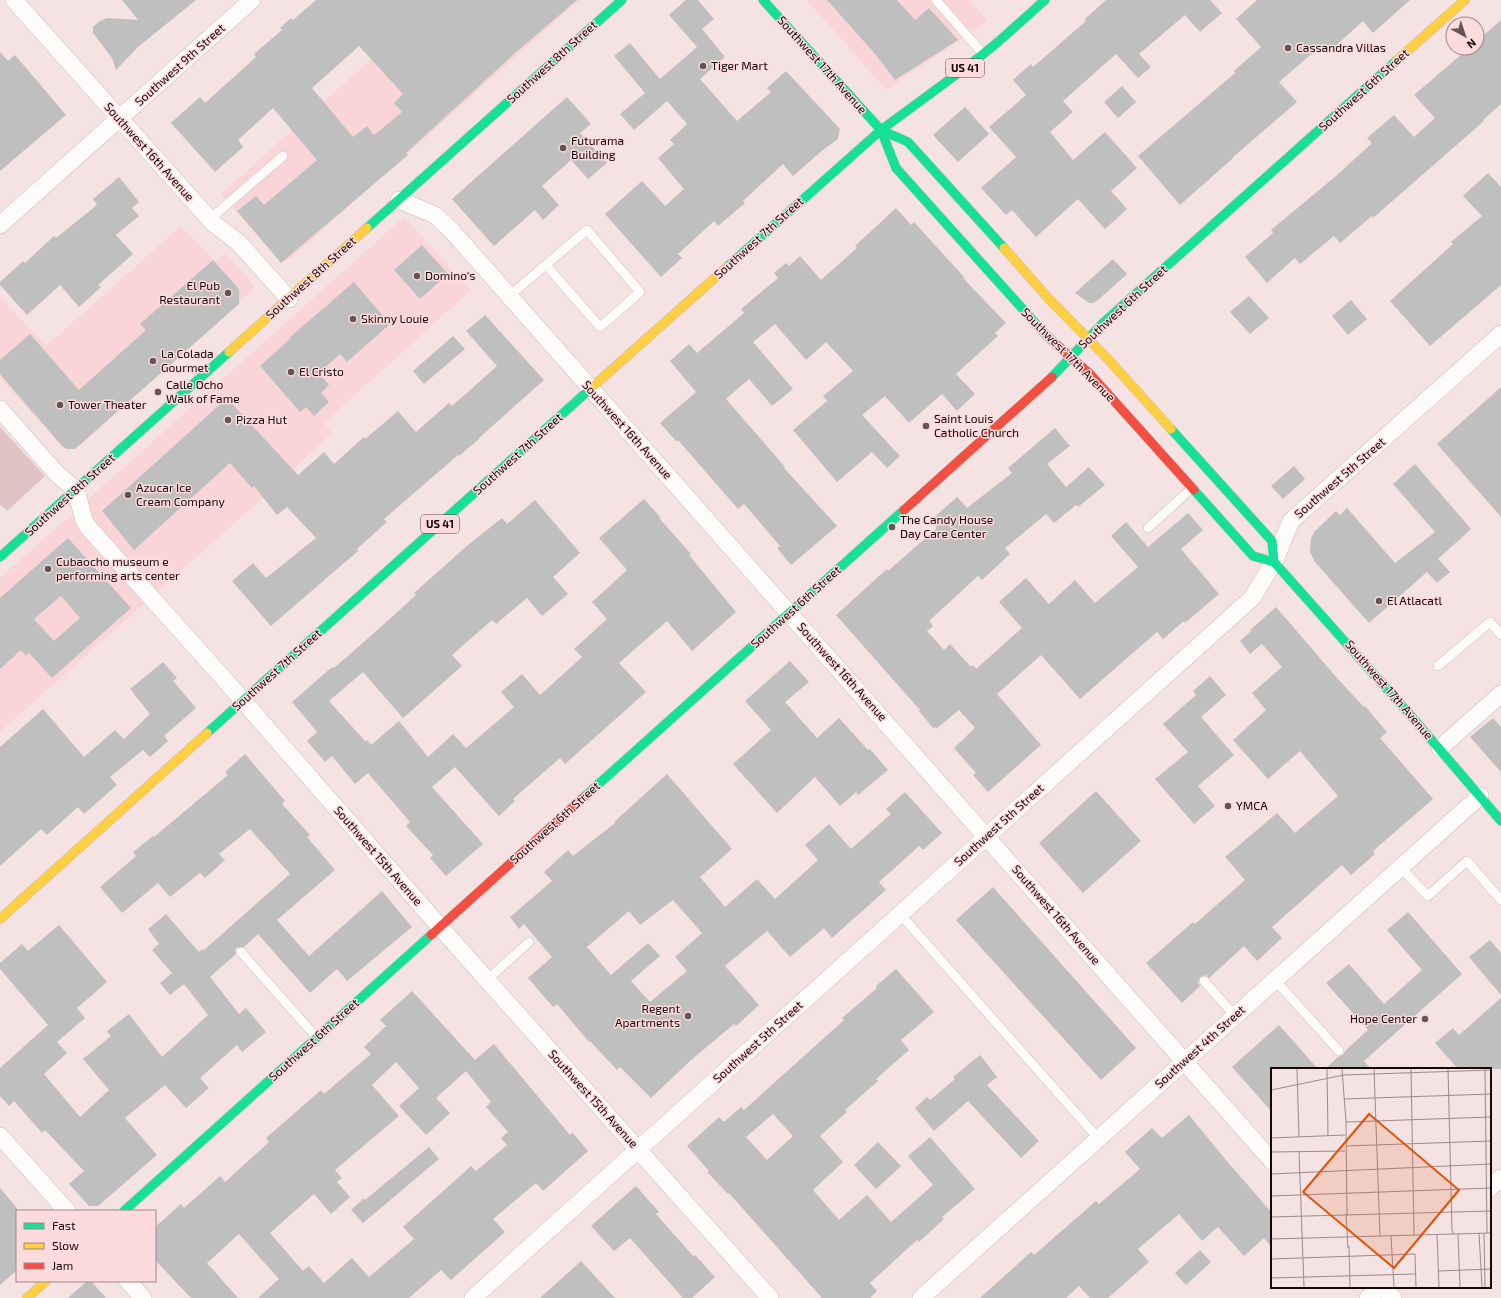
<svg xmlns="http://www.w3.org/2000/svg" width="1501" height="1298" font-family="'Exo 2',sans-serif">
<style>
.built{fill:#fad5d7}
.green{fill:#dfc2c4}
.building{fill:#bfbfc0;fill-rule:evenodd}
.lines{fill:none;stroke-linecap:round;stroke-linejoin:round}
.lane-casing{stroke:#ccbcbc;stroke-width:10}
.street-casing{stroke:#ccbcbc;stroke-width:18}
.fast-casing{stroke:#ccbcbc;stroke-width:10}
.slow-casing{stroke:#ccbcbc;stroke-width:10}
.jam-casing{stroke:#ccbcbc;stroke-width:10}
.lane{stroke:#fefbfb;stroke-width:9}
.street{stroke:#fefbfb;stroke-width:17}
.fast{stroke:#16e098;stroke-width:9}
.slow{stroke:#ffcf43;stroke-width:9}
.jam{stroke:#f24e42;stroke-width:9}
.poi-dot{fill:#635455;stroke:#fddadc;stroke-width:1.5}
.labels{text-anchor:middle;stroke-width:3;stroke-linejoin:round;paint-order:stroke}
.shield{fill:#fddadc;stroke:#5b4748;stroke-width:1}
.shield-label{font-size:11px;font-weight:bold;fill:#150809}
.poi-label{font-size:12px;fill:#150809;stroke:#fddadc;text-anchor:start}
.street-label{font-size:12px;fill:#150809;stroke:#fddadc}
.inset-road{fill:none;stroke:#9b8b8c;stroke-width:1}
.view{fill:#dd550c;fill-opacity:0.15;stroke:#dd550c;stroke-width:2}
.inset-edge{fill:none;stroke:#150809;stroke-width:2}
</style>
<rect width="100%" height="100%" fill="#f5e2e3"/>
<path class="built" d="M437,0h142l-289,259 -4,2h-4l-61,-67z
M807,0h162l19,21 -102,69z
M404,217l67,73 -147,133 8,10 -57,54 -275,245v-154z
M181,226l35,36 8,-7 6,3 22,25 2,4 -2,4 -176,158 -10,1 -4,-3 -62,-69v-82l46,50z"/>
<path class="green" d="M0,427l45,49 -38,35 -7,-7z"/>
<path class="building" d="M122,0h74l-58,47 -22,23 -4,-12 -19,-25v-6l7,-6 7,-3 31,2z
M316,0h261l-63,54 -108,99 2,2 -127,108 -44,-52 19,-15 8,9 53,-45 -44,-52 -35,32 5,7 -28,25 -44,-49 29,-26 5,6 51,-46 -2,-3 28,-24 -2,-2 11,-10 2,2zM359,46l44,48 -9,9 8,9 -28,23 -7,-9 -14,11 -41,-49z
M686,0h12l16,19 -12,10 23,28 -25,22 37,42 34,-29 -4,-4 19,-17 54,58 -2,10 -14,10 -31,27 -10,-12 -40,37 2,2 -27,23 -4,-5 -36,33 4,4 -21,19 -56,-63 37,-33 23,25 19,-17 -26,-31 16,-14 -4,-4 17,-16 -20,-23 -33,29 -14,-16 25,-21 -31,-37 16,-13 30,36 37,-32 -28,-32z
M827,0h70l18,20 14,-12 29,32 -63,40 -19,-25z
M1106,0h104l12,13 -22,19 -15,-17 -46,39 12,13 -13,11 -22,-24 -53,47 10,11 -23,20 23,28 32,-28 32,36 -26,23 16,18 -22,20 -27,-30 -42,38 -24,-27 -6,5 -25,-27 35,-31 -27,-30 37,-32 -13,-15 18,-16 2,3 53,-46 -1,-2z
M1257,0h153l-37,33 -10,-12 -33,30 -7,-7 -44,38 18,20 -64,55v1l-53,47 -42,-49 97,-83 -1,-2 27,-24 -25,-28z
M1501,20v84l-18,16 1,1 -111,97 -1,-2 -32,27 -6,-7 -34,28 -5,-6 -28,25 -22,-26 28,-24 -2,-3 65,-54 36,-33 -5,-5 27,-23 20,22 21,-19 -21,-23 55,-47h8v-7z
M0,52l8,9 7,-6 51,60 -66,56z
M1122,86l14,16 -18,16 -14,-16z
M567,97l24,27 -11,9 27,30 -19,16 -17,-19 -29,26 17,19 -16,15 -8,-10 -41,36 -42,-47z
M965,107l24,27 -31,28 -25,-27z
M1488,173l13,14v98l-71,61 -40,-45 63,-57 -2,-2 31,-26 -19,-20z
M119,177l20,25 -7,6 7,8 -23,19 17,19 -35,31 3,2 -22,20 -19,-22 -33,30 -27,-30v-3l23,-21 2,2 29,-27 2,2 41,-33 -4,-6z
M896,208l15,17 3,-3 50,55 -1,1 43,45 -11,10 3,3 -42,38 19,20 -18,17 -15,-17 -33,29 -24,-27 -23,19 38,41 -13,12 -15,-16 -35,30 -44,-52 34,-29 -4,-5 30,-25 -27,-29 -20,18 -31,-36 -22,18 40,47 -21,17 -23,-27 -23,20 59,68 -1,1 21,23 32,35 -46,39 -14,-17 3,-2 -36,-42 -6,5 -60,-69 -1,2 -17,-19 36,-31 -26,-31 19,-17 8,9 47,-40 -3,-4 37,-31 -4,-5 12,-10 3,3 11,-10 21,24 36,-32 -2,-2z
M422,245l26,29 -28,25 -26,-29z
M1113,259l14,15 -29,26 -5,3h-4l-14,-10z
M213,260l26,29v15l-164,145h-7l-5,-2 -63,-73v-14l30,-26 49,56 67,-60 -6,-6z
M354,282l36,42 -43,38 -7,-8 -21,19 10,12 -8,8 8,9 -15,14 -8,-9 -6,5 -40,-46 31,-28 -1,-1z
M1249,296l20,22 -19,16 -20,-22z
M1351,300l16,19 -19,16 -16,-19z
M485,315l59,65 -65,58h1l-21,18 -1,-1 -74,64 3,3 -30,27 1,2 -87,75 -39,-45 21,-18 13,15 50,-40 -29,-31 -10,8 -23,-29 -2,2 -22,-25 -96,87 -32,-39 125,-113 71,77 26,-23 10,12 30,-27 1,2 33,-28 18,21 33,-29 3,3 45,-40 -31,-35z
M453,336l12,13 -41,35 -11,-13z
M1501,387v130l-64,-73z
M1055,428l15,18 -23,18 19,23 23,-20 16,18 -27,22 -2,-2 -22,18 -8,-9 -41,34 5,6 -28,26 -4,-4 -49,45 4,5 -6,5 17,19 6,-6 21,23 2,-2 3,4 46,-41 -23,-26 27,-24 23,26 26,-24 20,23 43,-36 -27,-31 15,-14 22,25 40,-34 15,17 -22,19 38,45 -34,29 -1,-2 -21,18 -6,-7 -77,67 -39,-44 -44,39 44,51 -53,47 -15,-17 3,-2 -22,-25 21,-20 -16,-18 -23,19 -1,-2 -2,1 -14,-17 1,-1 -84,-95 51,-46 1,2 49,-43 -6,-8 26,-23 10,11 45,-35 -4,-5z
M1415,464l56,65 -33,30 12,13 -13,11 -10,-11 -58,51 -54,-61 -5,-10 1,-14 4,-7 21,-20 4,4 7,-7 48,55 40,-31 -42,-48z
M1294,466l11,13 -22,20 -12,-13z
M644,499l16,18 -1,1 32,36 -2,1 47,57 -44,39 -25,-30 -48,42 27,29 -81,72 -5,-6 -47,41 2,2 -16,15 -44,-49 -23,20 51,57 -37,32 -16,-18 3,-3 -27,-29 4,-4 -42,-49 -13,11 -23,-28 -7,6 -18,-21 10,-9 -25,-30 40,-35 2,1 39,-34 43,-39 -2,-2 54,-48 34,-27 5,6 28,-24 45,53 -27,24 15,17 -26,22 -15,-18 -31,26 -4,-4 -40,35 10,11 -59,52 -40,-46 -34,29 36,40 2,-1 4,5 28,-24 29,36 25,-23 13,14 48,-41 -13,-15 21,-18 18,21 42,-38 -8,-8 33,-30 -15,-17 35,-32 -28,-32z
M68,538l63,70 -79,70 -23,-25 -3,3 -5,-6 -21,19v-71zM61,596l19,22 -26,23 -20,-22z
M1276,607l61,71 27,29 1,-1 22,26 -7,6 53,61 -60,52 2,3 -24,21 -9,-10 -70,62 10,11 -25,23 -13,-15 -35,32 -3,-3 -6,2 -2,5 2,4 -18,17 -36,-40 47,-41 2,2 50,-44 -20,-23 52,-44 18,20 43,-37 -38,-45 -32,28 -35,-39 33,-30 -14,-17 30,-26 -20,-23 -12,10 -10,-13 11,-10 -1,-1z
M790,661l19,21 -24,20 32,36 22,-20 29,32 2,-1 18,21 -30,25 -2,-3 -16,14 -25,-29 -38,36 -44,-49 38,-34 -26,-29z
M163,662l14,16 -4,3 23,27 -32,28 4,5 -18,16 -7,-7 -33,27 7,8 -33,29 -6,-7 -31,28 -6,-6 -41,37v-119l43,-38 41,48 31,-27 9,9 26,-25 -20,-25z
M1210,676l16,19 -25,22 33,38 -36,31 17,20 -21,18 -39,-45 33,-27 -25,-28 33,-29 -3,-4z
M1493,718l8,9v45l-31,-35z
M245,754l40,47 -3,3 28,31 -3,2 28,33 -58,50 32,36 73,-65 30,36 -65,54 -10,-12 -27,24 -52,-59 -14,13h-7l-2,3 1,4 -26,23 29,37 7,-6 20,24 -24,20 -5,-7 -37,33 9,10 -23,20 -21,-23 -40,33 32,37 -59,51h-9l-20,-22 15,-13 -39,-41 -3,3 -28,-32 -5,5 -9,-10v-28l48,-43 -48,-56v-6l22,-19 6,7 31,-26 48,57 -30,26 8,10 -28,24 10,11 -23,21 36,43 29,-27 -26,-31 28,-23 -4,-5 22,-17 33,43 46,-42 -24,-31 -14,11 -10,-12 12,-10 -20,-23 7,-6 -11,-15 18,-15 33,38 4,-3 1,1 86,-76 -40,-45 -31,25 6,6 -20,18 -5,-5 -30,24 -12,-14 -36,30 -22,-26 36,-31 -3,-4 20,-16 1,1 74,-62 -3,-3z
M667,774l65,75 -32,28 25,30 32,-28 18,20 43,-39 -13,-15 24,-21 22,25 40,-35 -5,-5 19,-17 37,41 -19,17 -4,-4 -40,36 7,8 -54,48 -8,-10 -34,29 -23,-26 -42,35 34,39 -23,21 -2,-2 -44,37 -39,37 -31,-31 -3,3 -27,-29 -1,1 -32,-38 -4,3 -25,-29 24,-21 -28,-33 -5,5 -9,-12 42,-36 -8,-9 24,-22 5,6 42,-33 -1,-1zM673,900l29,33 -27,24 12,14 -37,31 -19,-21 29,-25 -12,-13 -37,32 -24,-28 42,-36 11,14z
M1096,791l45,50 -58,52 -44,-50z
M993,887l143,161 -35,32 -145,-160z
M1408,912l54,62 -98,87 7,8h-46l13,-12 5,-2 2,-4 23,-21 -42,-47 23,-19 35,40 38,-34 -35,-40z
M1490,940l11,13v42l-32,-38z
M896,969l38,43 -33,28 8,10 -33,29 2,2 -33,29 2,2 -27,24 23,26 -30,28 26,30 28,-25 24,27 42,-37 -25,-29 22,-19 45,52 -33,28 2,2 -25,23 -2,-2 -47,43 7,8 -7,7h-48l-93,-105 -1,1 -21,-22 2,-1 -22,-25 32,-29 5,5 17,-15 3,3 100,-90 -2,-2 35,-30 -1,-2zM773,1114l20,22 -26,24 -21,-23z
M412,991l63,69 19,-16 76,91 2,-3 16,19 -45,40 -7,-8 -43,36 12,13 -54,48 -10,-10 -32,28h-151l21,-19 -40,-45 -32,29 31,35h-47l-36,-38v-33l26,-23 3,4 36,-32 5,6 44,-40 -3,-4 55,-48 3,4 47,-40 -7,-7 22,-21 -6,-6zM396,1062l23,26 -20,18 27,29 24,-22 -14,-15 30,-27 25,31 -5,5 22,25 -7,6 6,7 -31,26 -5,-5 -68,61 11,12 -45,38 -17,-19 -28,25 -15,-17 -6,5 -33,-38 44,-39 17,20 19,-17 -13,-15 5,-4 -7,-8 64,-54 -27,-31z
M1501,998v71h-43l-23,-26 18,-15 6,7z
M1279,1025l39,44h-46v43l-40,-45z
M980,1055l17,22 -10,8 52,56 -18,17 -53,-57 -34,30 -19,-23 12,-11 3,3 25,-21 -2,-2z
M1189,1115l37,45 46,53v35l-8,-10 -20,18 -26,-29 -16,14 -23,-27 -41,35 11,13 -41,36h-18l-11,-12 -13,12h-86l51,-46 3,3 62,-54 3,3 41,-35 -15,-17 27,-24 10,10z
M878,1142l23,24 -25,23 -22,-24z
M429,1147l10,12 -76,64 -12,-13 13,-12 1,2z
M636,1186l23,26 -3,2 37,42 2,-1 20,22 -23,21h-9l-53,-60 -16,13 -23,-25z
M0,1188l17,20v62l-17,15z
M1200,1250l11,12 -25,23 -11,-12z
M581,1261l34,37h-75z
M87,1281h4l15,17h-38z"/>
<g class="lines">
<g class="lane-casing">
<path id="lane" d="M936,0l47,54
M210,219l73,-63
M509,296l78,-66 53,62 -40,35 -54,-62
M1148,528l44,-40
M1438,666l52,-44 11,13
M1400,867l28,29 39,-35 34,39
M900,914l198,224
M241,952l76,86
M487,980l42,-38
M1275,980l64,71
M1204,981l31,35"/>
</g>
<g class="street-casing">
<path id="street" d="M14,0l199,223 26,20 50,56
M399,200l36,15 17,16 820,930
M0,225l252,-225
M0,409l57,65 19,16 8,30 4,7 137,153 215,247 330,371
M1440,748l61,-54
M0,1136l67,75
M1490,1188l11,-10
M128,1281l15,17
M1383,1287l10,11
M473,1298l779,-700 22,-36 17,-41 210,-187
M921,1298l559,-502
M1368,1298l12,-11"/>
</g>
<g class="fast-casing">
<path id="fast" d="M763,0l118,130 27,12 96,106
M881,130l15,38 150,167 12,11
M367,228l255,-228
M727,267l154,-137 91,-67 26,-21 47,-42
M1052,377l51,-54 293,-262
M1171,429l101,112 2,21
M1194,490l59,66 21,6 137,154 90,105
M0,557l229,-205
M207,733l382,-343
M583,798l321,-288
M124,1211l307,-276"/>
</g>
<g class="slow-casing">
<path id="slow" d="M1396,61l69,-61
M1004,248l45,51 58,59 64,71
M229,352l138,-124
M589,390l138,-123
M0,919l207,-186
M27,1298l19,-17"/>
</g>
<g class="jam-casing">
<path id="jam" d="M1058,346l32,28 104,116
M904,510l148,-133
M431,935l152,-137"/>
</g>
<use href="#lane" class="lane"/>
<use href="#street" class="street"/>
<use href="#fast" class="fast"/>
<use href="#slow" class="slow"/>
<use href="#jam" class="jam"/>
</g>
<g class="poi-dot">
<circle cx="1288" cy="48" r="4"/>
<circle cx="703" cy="66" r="4"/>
<circle cx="563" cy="148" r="4"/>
<circle cx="417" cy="276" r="4"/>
<circle cx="228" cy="293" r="4"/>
<circle cx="353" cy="319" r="4"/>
<circle cx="153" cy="361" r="4"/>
<circle cx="291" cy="372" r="4"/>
<circle cx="158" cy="392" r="4"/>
<circle cx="60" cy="405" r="4"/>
<circle cx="228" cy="420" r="4"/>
<circle cx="926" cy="426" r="4"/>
<circle cx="128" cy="495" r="4"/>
<circle cx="892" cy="527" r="4"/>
<circle cx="48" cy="569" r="4"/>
<circle cx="1379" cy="601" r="4"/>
<circle cx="1228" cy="806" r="4"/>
<circle cx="688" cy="1016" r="4"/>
<circle cx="1425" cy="1019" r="4"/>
</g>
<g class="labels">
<g class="shield">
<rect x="946" y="59" width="38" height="18" rx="3"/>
<rect x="421" y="515" width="38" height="18" rx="3"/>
</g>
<g class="shield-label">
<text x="965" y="72">US 41</text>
<text x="440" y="528">US 41</text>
</g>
<g class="poi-label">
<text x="1296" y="52">Cassandra Villas</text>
<text x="711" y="70">Tiger Mart</text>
<text x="571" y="145">Futurama<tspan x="571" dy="14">Building</tspan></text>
<text x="425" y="280">Domino's</text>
<text x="220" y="290" text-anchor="end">El Pub<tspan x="220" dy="14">Restaurant</tspan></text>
<text x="361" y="323">Skinny Louie</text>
<text x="161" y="358">La Colada<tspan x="161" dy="14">Gourmet</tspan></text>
<text x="299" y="376">El Cristo</text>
<text x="166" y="389">Calle Ocho<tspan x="166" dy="14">Walk of Fame</tspan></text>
<text x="68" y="409">Tower Theater</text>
<text x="934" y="423">Saint Louis<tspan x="934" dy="14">Catholic Church</tspan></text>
<text x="236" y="424">Pizza Hut</text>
<text x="136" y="492">Azucar Ice<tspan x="136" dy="14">Cream Company</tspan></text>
<text x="900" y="524">The Candy House<tspan x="900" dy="14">Day Care Center</tspan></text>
<text x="56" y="566">Cubaocho museum e<tspan x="56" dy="14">performing arts center</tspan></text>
<text x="1387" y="605">El Atlacatl</text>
<text x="1236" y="810">YMCA</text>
<text x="680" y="1013" text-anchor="end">Regent<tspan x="680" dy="14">Apartments</tspan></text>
<text x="1417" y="1023" text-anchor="end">Hope Center</text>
</g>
<g class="street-label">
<text transform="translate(552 62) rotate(-42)" y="4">Southwest 8th Street</text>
<text transform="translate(180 65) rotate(-42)" y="4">Southwest 9th Street</text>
<text transform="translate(822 65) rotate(48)" y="4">Southwest 17th Avenue</text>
<text transform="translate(1364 90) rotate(-42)" y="4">Southwest 6th Street</text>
<text transform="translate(149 152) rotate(48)" y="4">Southwest 16th Avenue</text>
<text transform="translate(759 238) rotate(-42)" y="4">Southwest 7th Street</text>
<text transform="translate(311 278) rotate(-42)" y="4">Southwest 8th Street</text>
<text transform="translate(1123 307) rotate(-43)" y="4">Southwest 6th Street</text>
<text transform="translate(1068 355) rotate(45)" y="4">Southwest 17th Avenue</text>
<text transform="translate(627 430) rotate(48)" y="4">Southwest 16th Avenue</text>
<text transform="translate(518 454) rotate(-42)" y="4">Southwest 7th Street</text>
<text transform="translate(1340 478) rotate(-41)" y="4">Southwest 5th Street</text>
<text transform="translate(70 495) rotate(-42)" y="4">Southwest 8th Street</text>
<text transform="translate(796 607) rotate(-42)" y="4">Southwest 6th Street</text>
<text transform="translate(277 670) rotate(-42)" y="4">Southwest 7th Street</text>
<text transform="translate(842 672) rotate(48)" y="4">Southwest 16th Avenue</text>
<text transform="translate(1389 690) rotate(49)" y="4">Southwest 17th Avenue</text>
<text transform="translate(555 823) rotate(-42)" y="4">Southwest 6th Street</text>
<text transform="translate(999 825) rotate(-42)" y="4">Southwest 5th Street</text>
<text transform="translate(378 856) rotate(49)" y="4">Southwest 15th Avenue</text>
<text transform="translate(1056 915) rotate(49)" y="4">Southwest 16th Avenue</text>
<text transform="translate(314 1040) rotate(-42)" y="4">Southwest 6th Street</text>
<text transform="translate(758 1042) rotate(-42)" y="4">Southwest 5th Street</text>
<text transform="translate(1200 1047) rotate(-42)" y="4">Southwest 4th Street</text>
<text transform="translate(593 1099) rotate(48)" y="4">Southwest 15th Avenue</text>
</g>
</g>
<g transform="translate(1271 1068)">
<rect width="220" height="220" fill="#f5e2e3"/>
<path class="inset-road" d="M26,1l2,68M56,1l1,67M71,1l4,53 1,94M103,1l6,167M140,1l3,166M177,1l4,161 2,4M214,2l2,163M0,22l73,-15 147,-5M73,31l147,-5M75,54l145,-5M0,70l74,-3M75,78l145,-5M0,84l74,-1M28,84l5,135M0,106l220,-10M0,128l220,-8M75,146l2,34M0,149l220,-6M208,165l3,54M213,165l1,54M166,166l2,53M187,166l2,53M120,168l3,51M0,171l220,-6M78,178l1,41M144,186l1,33M0,191l144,-5M167,203l53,-2M0,210l144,-4"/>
<path class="view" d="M98,46l90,76 -65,78 -91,-76z"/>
<rect width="220" height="220" class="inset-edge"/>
</g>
<rect x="16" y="1210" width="140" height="72" fill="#fddadc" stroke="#a08688"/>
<rect x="24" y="1223" width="20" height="6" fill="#16e098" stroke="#a08688"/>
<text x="52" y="1230" font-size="12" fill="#150809">Fast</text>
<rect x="24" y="1243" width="20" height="6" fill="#ffcf43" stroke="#a08688"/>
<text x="52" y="1250" font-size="12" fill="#150809">Slow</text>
<rect x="24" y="1263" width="20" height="6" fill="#f24e42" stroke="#a08688"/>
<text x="52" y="1270" font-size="12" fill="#150809">Jam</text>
<g transform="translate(1465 36) rotate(140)"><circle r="19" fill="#fddadc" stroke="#a08688"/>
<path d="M0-3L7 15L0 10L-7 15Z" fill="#635455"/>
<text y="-6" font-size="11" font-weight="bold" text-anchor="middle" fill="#150809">N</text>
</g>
</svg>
